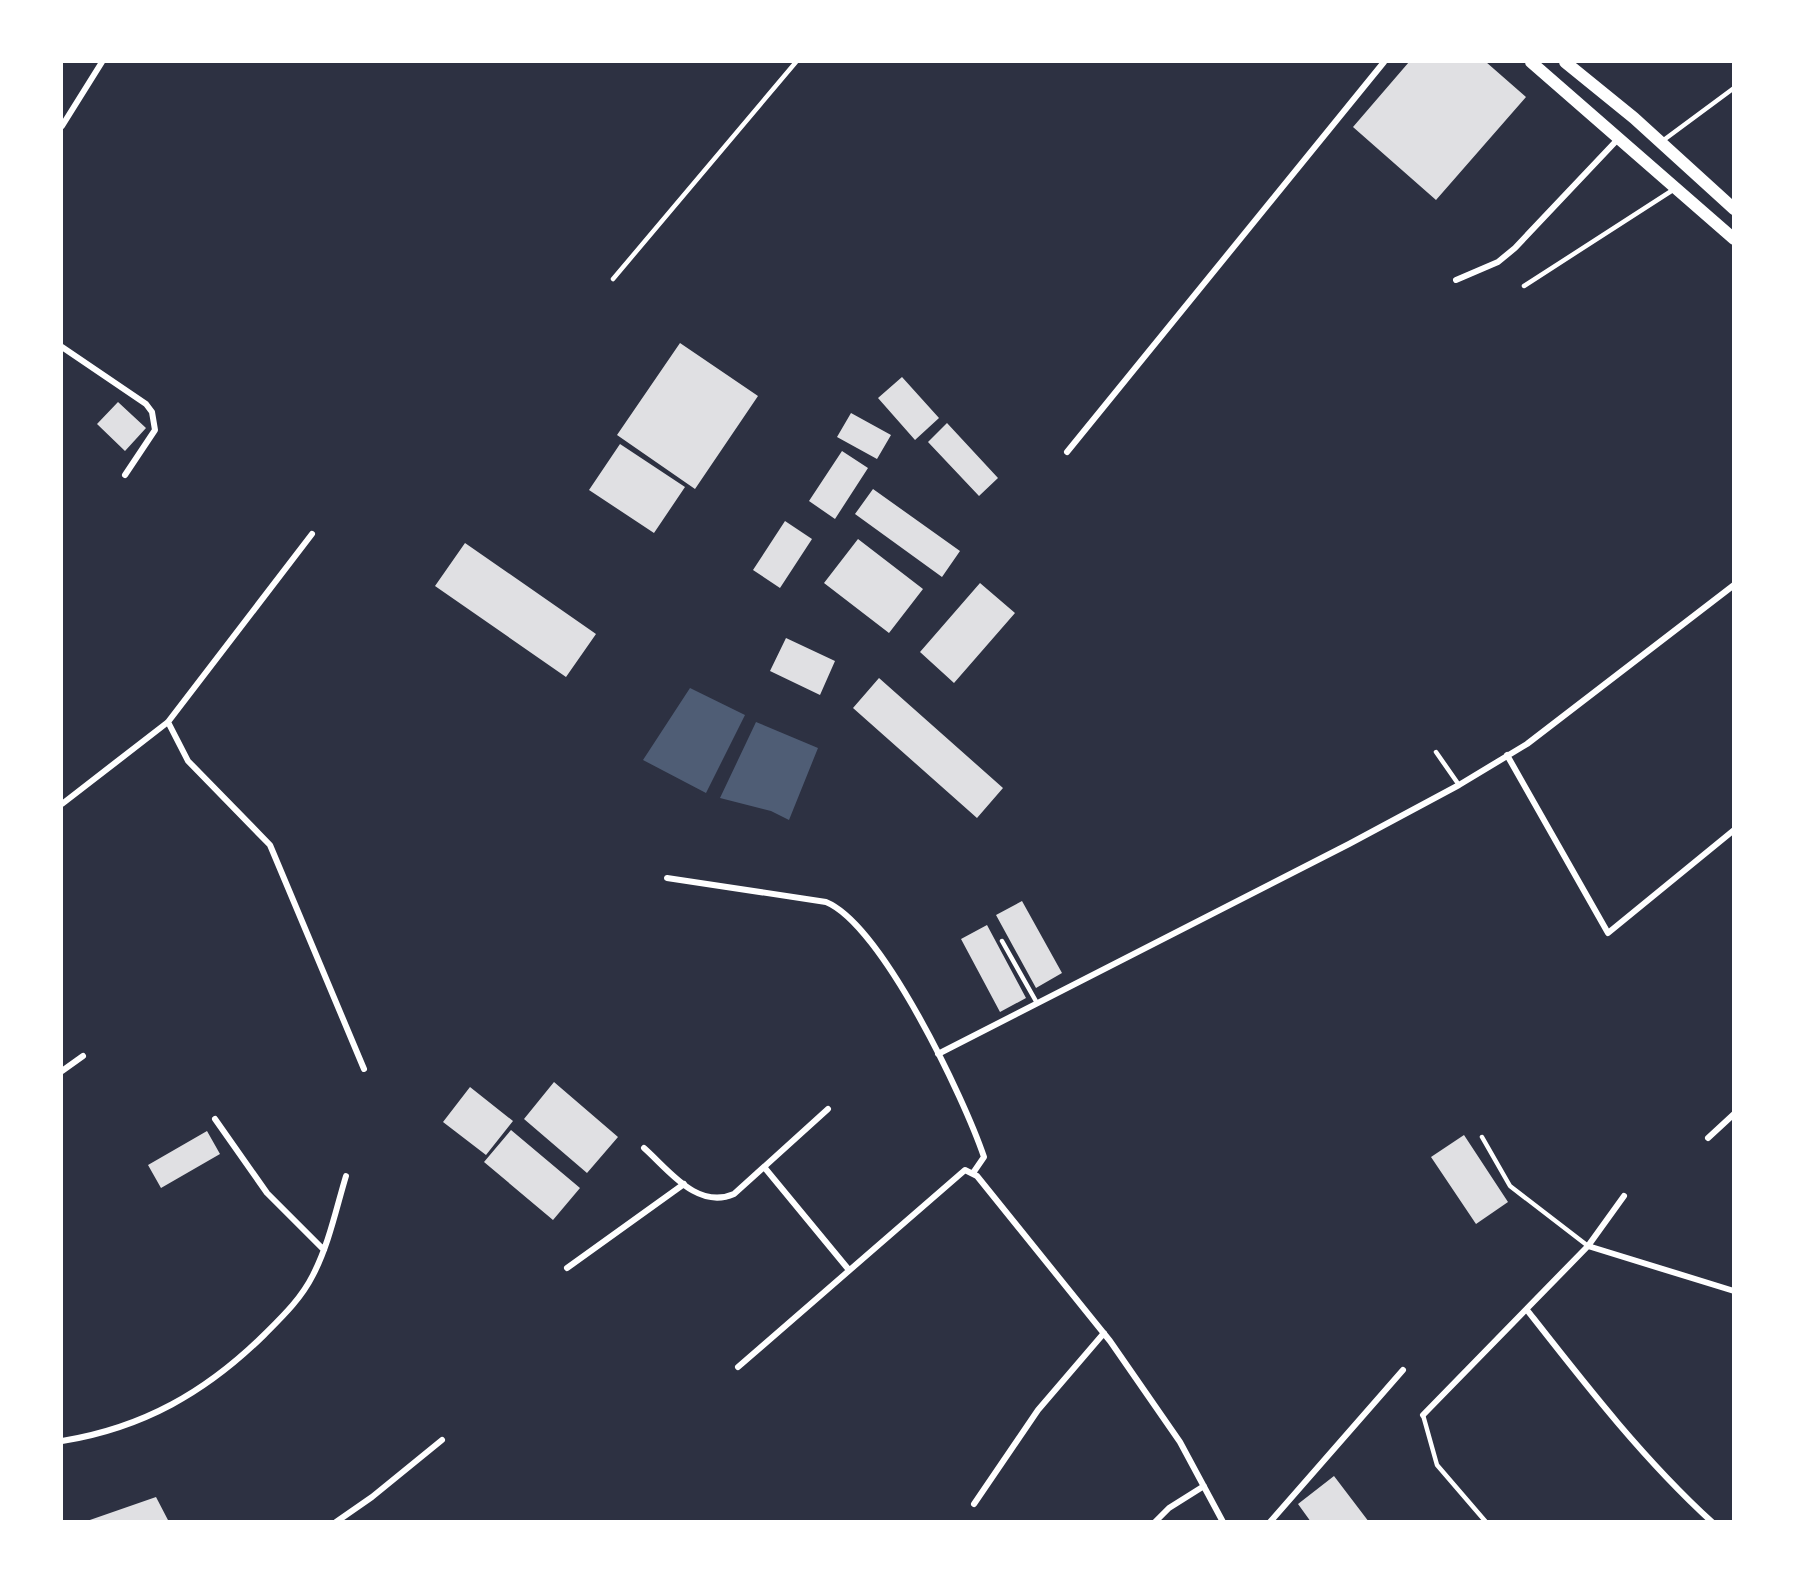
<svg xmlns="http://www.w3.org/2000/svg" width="1795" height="1583" font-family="Cabin,sans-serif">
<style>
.water{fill:#4f5d75}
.building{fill:#e0e0e3}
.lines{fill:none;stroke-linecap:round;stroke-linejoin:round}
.service{stroke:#fff;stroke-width:4.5}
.minor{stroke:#fff;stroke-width:6}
.secondary{stroke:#fff;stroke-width:12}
</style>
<rect width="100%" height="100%" fill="#2d3142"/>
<path class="water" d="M690,688l55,27 -39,78 -63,-33z
M756,722l62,26 -29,72 -18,-9 -51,-13z"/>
<path class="building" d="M1409,62h77l40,35 -90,103 -83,-73z
M680,343l78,53 -63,93 -78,-54z
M902,377l37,41 -24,22 -37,-42z
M118,402l28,26 -21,23 -28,-27z
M851,413l40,22 -14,24 -40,-22z
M947,423l51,55 -19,18 -51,-54z
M620,444l65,43 -31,46 -65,-43z
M842,451l26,17 -33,51 -26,-18z
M873,489l87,62 -18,26 -87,-63z
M785,521l27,18 -32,49 -27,-18z
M858,539l65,50 -34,44 -65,-50z
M465,543l131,91 -30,43 -131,-91z
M980,583l35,30 -61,70 -34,-31z
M786,638l49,23 -15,34 -50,-24z
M879,678l124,110 -26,30 -124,-110z
M1022,901l40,72 -26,15 -40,-73z
M987,925l39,73 -26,14 -39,-73z
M554,1082l64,55 -31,36 -63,-54z
M470,1087l43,34 -27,34 -43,-33z
M511,1130l69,58 -27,32 -69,-58z
M207,1131l13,23 -59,34 -13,-23z
M1464,1135l44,67 -32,22 -45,-67z
M1334,1476l35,46h-58l-13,-18z
M156,1497l13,25h-82v-1z"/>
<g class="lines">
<path class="service" d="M1661,142l73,-54
M613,279l183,-217
M1524,286l152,-98
M1436,752l23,33
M1002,941l35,62
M1482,1137l28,49 78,60
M1423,1415l14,50 49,57"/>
<path class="minor" d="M62,126l40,-64
M1456,280l42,-18 17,-14 104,-110
M62,347l84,57 6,8 3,18 -30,45
M1067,452l317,-390
M168,722l20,39 82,84 94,224
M1507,755l101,178 126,-103
M62,804l106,-82 144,-188
M667,878l159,24c56,23 138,196 158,255l-11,16
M938,1054l411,-210 110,-59 68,-41 207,-159
M62,1071l21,-15
M215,1119l52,74 57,57
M1708,1138l26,-24
M644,1148c25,22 53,62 90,46l94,-85
M764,1167l85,103
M1588,1246l146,45
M567,1268l117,-84
M1527,1310c58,74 116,149 185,212
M738,1367l227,-197 12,6 133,165 70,101 43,80
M1423,1415l165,-169 36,-50
M62,1441c81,-13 144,-49 202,-106 18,-18 37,-36 49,-60 16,-31 23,-66 33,-99
M974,1504l64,-94 66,-77
M336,1522l36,-25 70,-57
M1155,1522l14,-14 35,-22
M1270,1522l133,-152"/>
<path class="secondary" d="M1531,62l203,177
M1565,62l69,56 100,91"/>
</g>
<rect width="1795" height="1583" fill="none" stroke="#ffffff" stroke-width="126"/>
</svg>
